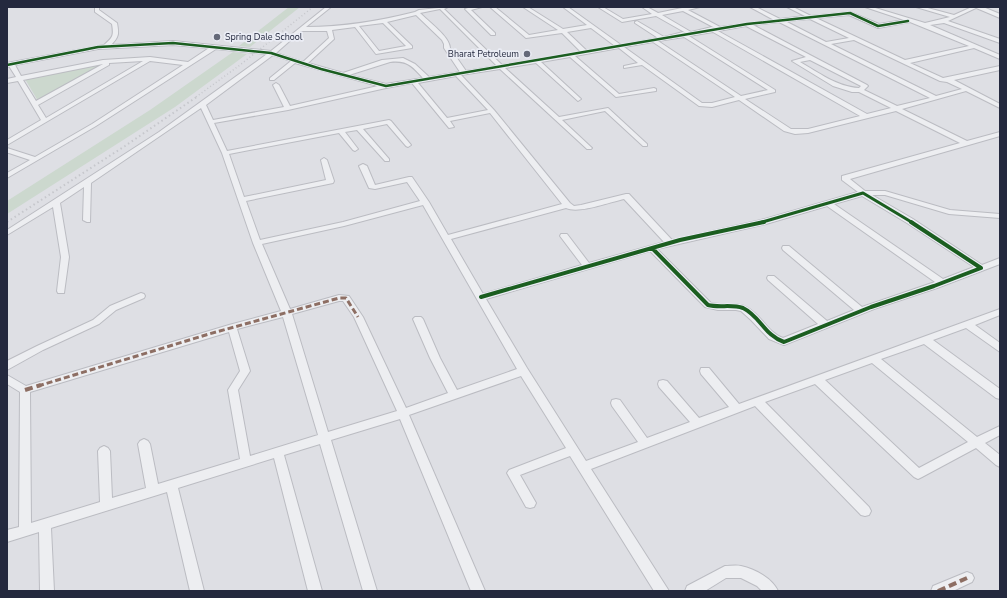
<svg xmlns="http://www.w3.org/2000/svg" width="1007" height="598" font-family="'Nunito Sans',sans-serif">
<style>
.green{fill:#ccd8ce}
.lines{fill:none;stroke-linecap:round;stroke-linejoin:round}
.minor-casing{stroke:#bbbcc2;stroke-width:2}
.tertiary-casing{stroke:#bbbcc2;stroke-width:2}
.minor{fill:#edeef1;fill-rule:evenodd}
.tertiary{fill:#edeef1;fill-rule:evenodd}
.rail-far1{stroke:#c6c7cc;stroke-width:1.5;stroke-dasharray:1 2.5;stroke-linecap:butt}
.rail{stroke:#c6c7cc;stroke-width:2;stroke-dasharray:1.5 3;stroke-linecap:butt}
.quiet-far1{stroke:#8d6e63;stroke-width:3;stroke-dasharray:6 3;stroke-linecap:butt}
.quiet{stroke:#8d6e63;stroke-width:4;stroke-dasharray:8 4;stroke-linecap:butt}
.cycleway-far2-casing{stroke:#ebedf5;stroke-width:4}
.cycleway-far1-casing{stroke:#ebedf5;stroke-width:5}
.cycleway-casing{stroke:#ebedf5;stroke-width:6}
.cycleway-far2{stroke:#1b5e20;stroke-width:2.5}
.cycleway-far1{stroke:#1b5e20;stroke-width:3}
.cycleway{stroke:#1b5e20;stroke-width:4}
.poi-dot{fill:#656978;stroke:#ebedf5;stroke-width:1.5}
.labels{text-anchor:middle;stroke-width:3.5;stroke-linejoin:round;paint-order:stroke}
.far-poi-label{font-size:9px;fill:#24293e;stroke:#ebedf5;text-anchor:start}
</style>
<rect width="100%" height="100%" fill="#dedfe4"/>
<path class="green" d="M289,7h11l-50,40 -11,-1z
M233,52l14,2 -72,53 -168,107v-13l143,-91z
M103,64l-65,37 -13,-22z"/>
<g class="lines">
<g class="minor-casing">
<path id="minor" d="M95,7h4v3l18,13c2,11 2,14 -6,22l62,-4 98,10 55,-44h5l-25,20c37,0 73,-6 109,-15l4,-2 29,-3 -4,2 58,56 79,-13 -19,-19 -36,5 -36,-31h5l34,28 29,-5 -35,-23h5l35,22 24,-4 -24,-18h5l53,38 37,-7 -23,-15v-1l2,-1 27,16 19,-5 3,1 -30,-17 -34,6 -24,-15h5l20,12 29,-5 -10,-7h5l11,6 24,-5 18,-1 -12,3 32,17 54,-7 -24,-13h6l24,12 25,-3 -18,-9h6l18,9 39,-4 29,12 25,-4 -39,-13h7l53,16 25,-6 -34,-10h8l30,8 18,-8h6l-30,14 52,18v4l-56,-20 -14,2 70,30v4l-26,-11 -64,15 33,15 57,-12v4l-46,10 46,24v4l-34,-17 -64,18 65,32 33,-9v4l-150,43 15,12h20l65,19 50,4v4l-51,-4 -64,-19h-13l41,24 69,46 18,-7v6l-63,24 -63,21 -90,36 -15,-6 -18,-19 -10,-9 -5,-1h-18l-13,-3 -55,-56 -164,48 41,69 59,93 52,-19 -26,-36 -1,-3 1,-3 4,-1 4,1 27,38 43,-16 -31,-35 -1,-3 1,-3 4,-1 4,1 32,37 30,-11 -28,-33 -1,-3 1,-3h8l30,36 261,-95v6l-25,10 25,18v9l-34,-24 -33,12 67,49v10l-4,-1 -72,-54 -43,15 96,78 23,-11v9l-15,8 15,12v12l-4,-2 -20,-17 -54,29 -4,2 -4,-2 -99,-93 -50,18 104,105 2,4 -2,4 -4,1 -4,-1 -106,-109 -164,63 78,122h-15l-84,-135 -50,19 16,28 -2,4 -4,1 -4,-1 -19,-34 2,-3 57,-22 -45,-72 -112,39 76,176h-14l-71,-172 -69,21 46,151h-14l-43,-147 -36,11 38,136h-14l-34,-133 -96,30 26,103h-14l-23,-99 -116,36 3,63h-14l-1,-59 -32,10v-12l12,-3 1,-135 -13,-8v-9l19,11 203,-61 52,-14 -28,-68 -31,-90 -21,-45 -110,75 -1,39h-3l-4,-2 1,-33 -24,16 9,54 -5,36h-6l-1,-2 4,-34 -8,-50 -46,28v-5l152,-98 108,-78 -51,-5 -120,77 -89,52v-5l23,-13 -21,-7h-2v-5l28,9 57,-33 91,-59 -33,-4 -143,84v-5l34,-20 -23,-39 -11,2v-4l9,-2 -7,-11 -2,1v-4l97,-18c9,-8 10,-9 8,-21l-17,-12zM440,9l57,57 -31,5 -16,-23c0,-11 -22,-27 -30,-35zM683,11l32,17 -3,-1 -21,5 -29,-17zM416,15l26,25 2,4v4l16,24 -31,5 -14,-13 -12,-6 -21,2 -39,13 -35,-10 26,-24 -2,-9 23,-3 21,27 36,-6v-2l-25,-24zM849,15l29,13 32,-6 59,24 -64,14 -89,-42zM810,19l39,19 -23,4 -41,-21zM779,22l151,76 -33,8 -33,-16 4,-4 -1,-1 -114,-60zM383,23l23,23 -27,5 -20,-25zM746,26l60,31 -14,4 41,25 19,6h7l32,16 -24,6 -149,-83zM591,28l24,18 -28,5 -20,-19zM301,31h26l2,7 -26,24 -27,-9zM713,32l147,84 -52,13h-17l-46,-30 30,-7v-2l-86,-54zM684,37l84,53 -27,6 -83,-55zM854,40l86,41 7,1 15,7 -26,7 -105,-52zM653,42l82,55 -23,6h-10l-78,-56zM173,45l36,3 -21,14 -38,-5 -47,3 -82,16 -6,-11 83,-16zM619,48l19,15 -14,3v2l18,-3 57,41 13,1 27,-7 45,31 11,3 13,-1 88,-22 64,32 -118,33v4l16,12 -97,28 -89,20 -43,-46h-3l-45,11 -7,1 -4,-3 -76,-93 -33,-35 39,-6 87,80h4l1,-1 -30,-28 43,-9 38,35h4v-2l-39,-36 -49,9 -54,-49 31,-5 42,38 3,-2 -1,-1 -39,-36 29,-5 46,40 40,-6v-2l-2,-1 -35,6 -44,-38zM273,55l18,6 -21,17v2h4l21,-17 83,23 -88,20 -11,-21 -3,-2 -3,2 11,22 -71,13 -7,-15zM810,60l51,26 -2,2c-22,-1 -41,-16 -59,-26zM143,61l-97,57 -8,-13 71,-40v-2zM390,62c17,-2 22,4 33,16l-37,6 -37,-9zM103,64l-67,37 -13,-21zM456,76l32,34 -41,8 -29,-35zM412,83l37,45 5,-1 -4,-6 40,-8 72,91 -114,31 -19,-33 -17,-25h-3l-34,8 -8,-19 -4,-2 -4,2 10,22 6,1 32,-7 13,19 -77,21 -83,18 -14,-39 87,-18 1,-2 -7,-21 -3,-2 -3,2 5,20 -82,17 -15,-43 110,-21 14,17 2,1 3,-2 -13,-17 12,-2 28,31h4v-2l-26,-30 24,-5 19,22 2,1 3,-2 -20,-24 -2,-1 -162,31 -13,-28 74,-13 98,-22zM862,196l45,27 67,44 -31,12 -109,-75zM624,199l40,43 -75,21 -22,-29h-6l-1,2 22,29 -99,29 -32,-55 115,-31c13,6 44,-6 58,-9zM423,205l94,164 -60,21 -17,-32 -17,-39 -2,-2h-6l-2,2 17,39 18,35 -42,15 -43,-91 -14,-21 -10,-1 -49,14 -28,-65 82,-18zM827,206l108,76 -73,25 -73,-61h-6l-1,2 1,2 71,60 -27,11 -53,-45h-6l-1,2 1,2 50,44 -35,14c-15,-5 -21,-22 -35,-30 -11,-7 -24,-2 -37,-5l-54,-54 109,-25zM339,301h4l11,16 43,94 -69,21 -36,-118zM283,317l35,118 -68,21 -12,-66 12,-19 -13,-42zM229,332l11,39 -12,19 12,69 -82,25 -8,-40 -2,-3 -4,-2 -4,2 -2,3 8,44 -34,10 -2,-47 -2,-3 -4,-2 -4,2 -2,3 2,51 -69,21 -1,-131zM872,363l96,79 -49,26 -94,-88z
M471,7h11l-11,3 24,23v2h-4l-26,-26z
M141,293l3,1 1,2 -1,2 -28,12 -17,14 -56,26 -36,20v-9l30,-15 56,-26 17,-14z
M725,566c5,0 11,-1 16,0 14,3 31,12 37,25h-16l-5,-5 -16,-8h-15l-21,13h-20l2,-5z
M967,572l5,2 2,4 -2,4 -19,9h-22l2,-5z"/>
</g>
<g class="tertiary-casing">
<path id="tertiary" d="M974,7h9l17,7v4z"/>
</g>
<use href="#minor" class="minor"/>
<use href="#tertiary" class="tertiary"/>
<path class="rail-far1" d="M196,97l44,-32 73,-58"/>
<path class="rail" d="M7,222l118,-76 73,-50"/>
<path class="quiet-far1" d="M38,386l171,-52 130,-36h7l12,19"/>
<path class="quiet" d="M25,390l16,-5
M938,591l29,-13"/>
<g class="cycleway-far2-casing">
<path id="cycleway-far2" d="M7,65l91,-18 75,-4 98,10 50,16 65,17 361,-62 103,-11 28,13 30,-5"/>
</g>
<g class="cycleway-far1-casing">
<path id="cycleway-far1" d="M759,223l104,-30 50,30"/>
</g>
<g class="cycleway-casing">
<path id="cycleway" d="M652,248l56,57c11,3 24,-1 35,3 17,8 22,28 41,34l87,-35 63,-21 47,-18 -70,-46
M481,297l199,-57 84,-18"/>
</g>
<use href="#cycleway-far2" class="cycleway-far2"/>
<use href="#cycleway-far1" class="cycleway-far1"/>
<use href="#cycleway" class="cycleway"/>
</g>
<g class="poi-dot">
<circle cx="217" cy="37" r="4"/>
<circle cx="527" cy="54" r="4"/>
</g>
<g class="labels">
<g class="far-poi-label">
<text x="225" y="40">Spring Dale School</text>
<text x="519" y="57" text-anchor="end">Bharat Petroleum</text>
</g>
</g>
<rect width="1007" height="598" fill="none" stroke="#24293e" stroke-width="16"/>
</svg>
